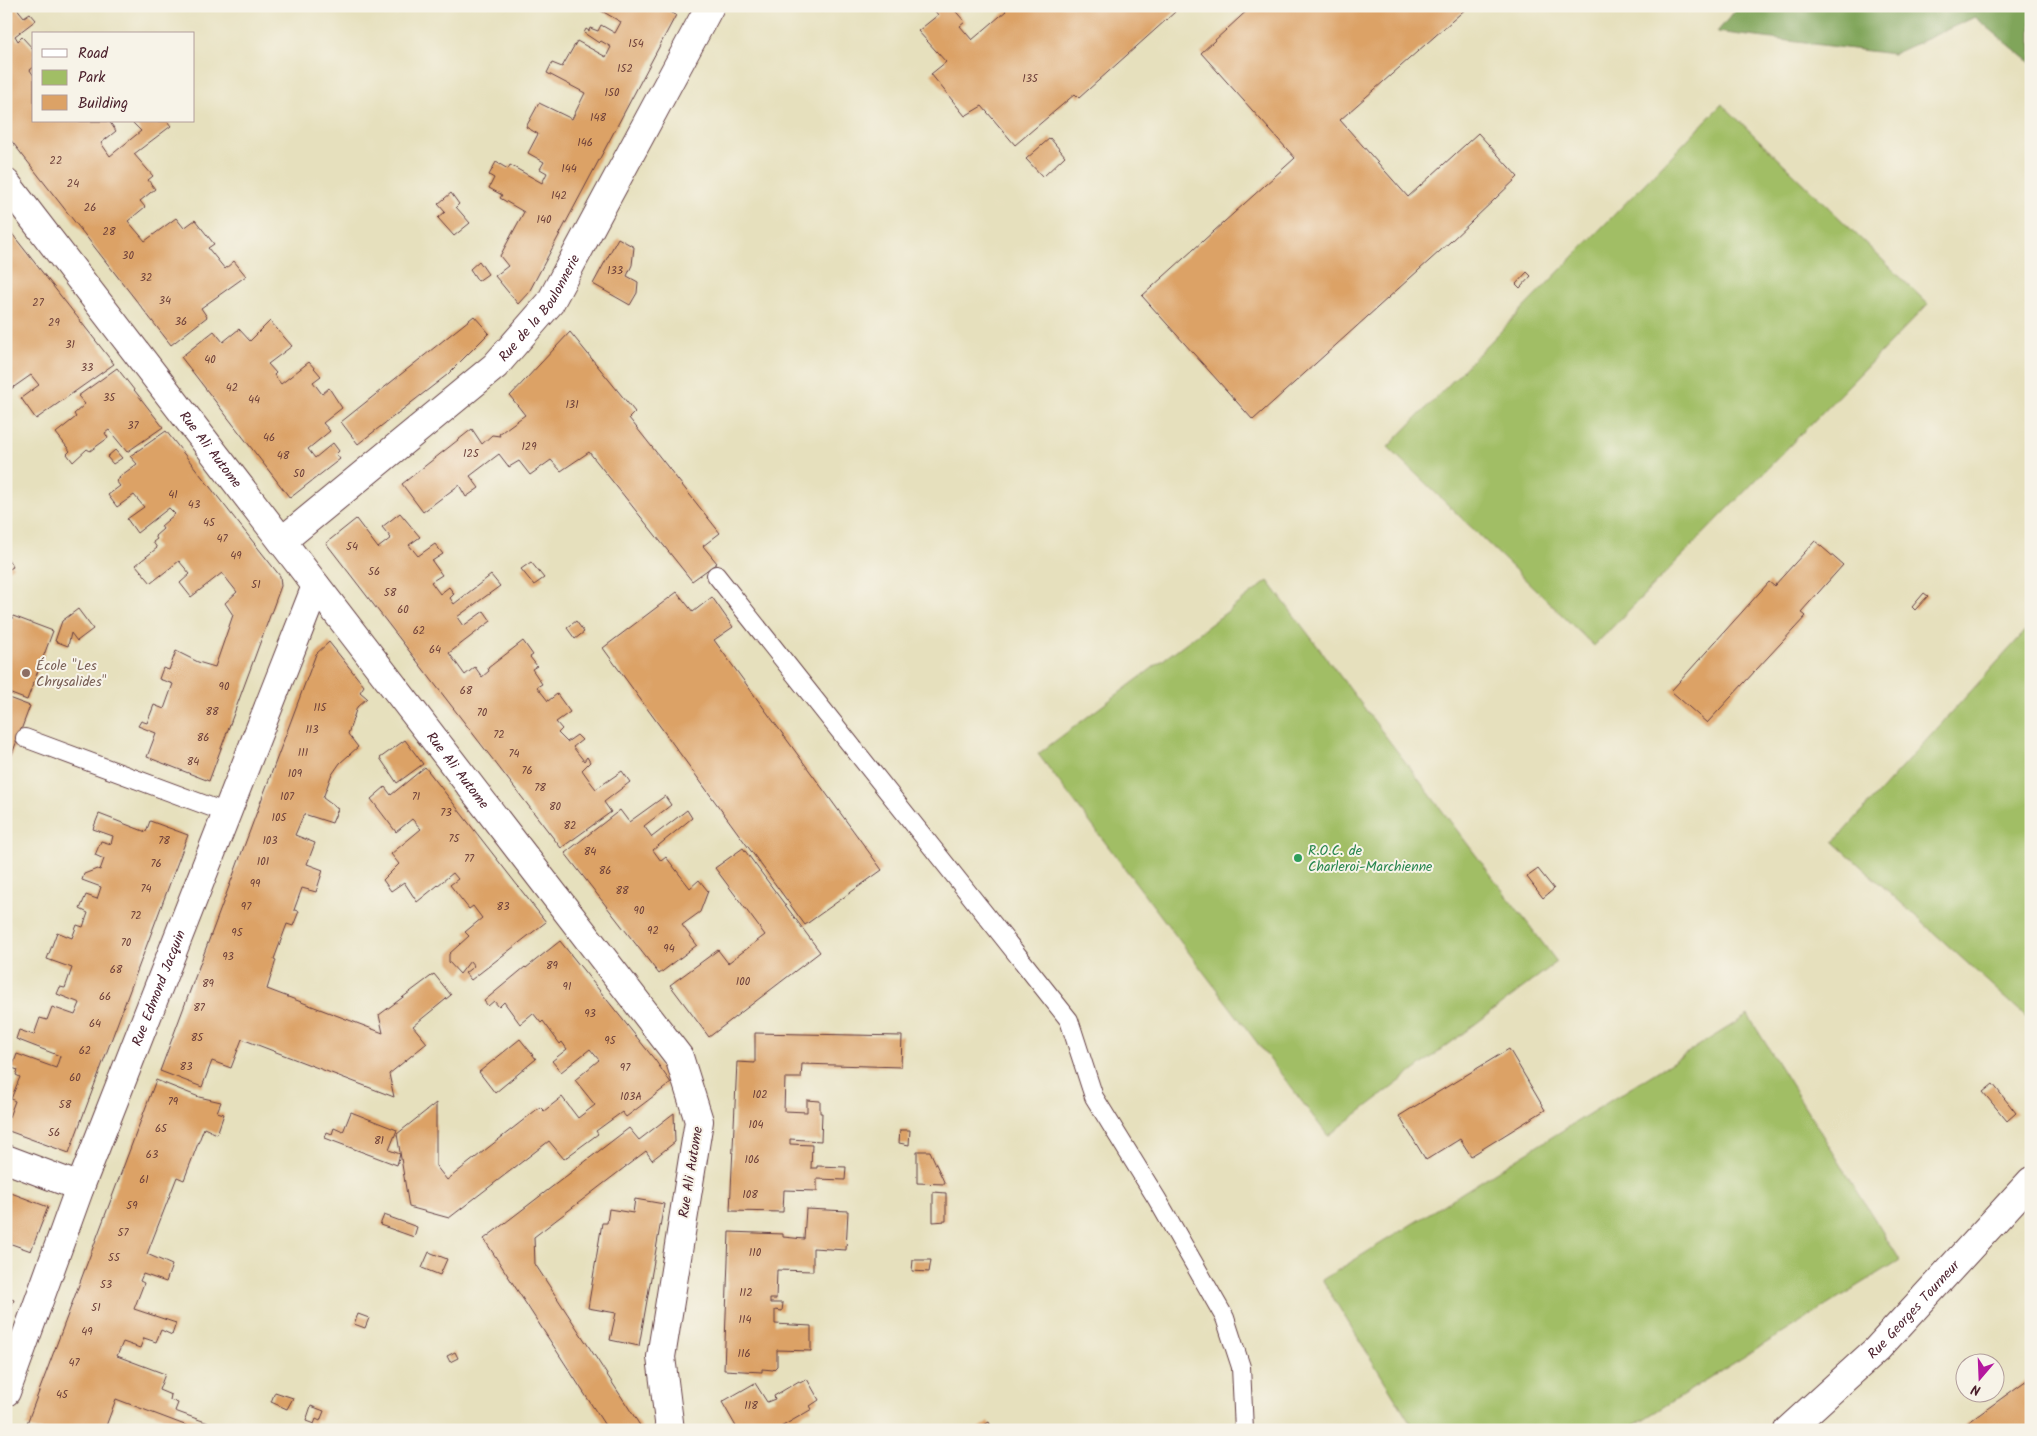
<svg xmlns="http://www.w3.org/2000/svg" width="2037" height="1436" font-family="Kalam,sans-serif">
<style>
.green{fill:#a1be65;stroke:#766e48}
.forest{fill:#80a55a;stroke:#656242}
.building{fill:#dca266}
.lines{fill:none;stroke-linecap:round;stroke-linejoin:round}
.service-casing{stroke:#613c41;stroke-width:20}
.minor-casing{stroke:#613c41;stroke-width:30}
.tertiary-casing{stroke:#613c41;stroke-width:30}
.service{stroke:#fff;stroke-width:18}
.minor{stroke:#fff;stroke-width:28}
.tertiary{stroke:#fff;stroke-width:28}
.education-dot{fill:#8d6e63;stroke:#f7f3e8;stroke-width:2}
.leisure-dot{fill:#2e9e5b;stroke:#f7f3e8;stroke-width:2}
.labels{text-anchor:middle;stroke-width:4;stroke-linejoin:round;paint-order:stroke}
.number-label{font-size:11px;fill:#6e403a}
.street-label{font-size:14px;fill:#4a1f2b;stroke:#f7f3e8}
.education-label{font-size:14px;fill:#785e54;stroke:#f7f3e8;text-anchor:start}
.leisure-label{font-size:14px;fill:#27864d;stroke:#f7f3e8;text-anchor:start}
</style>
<rect width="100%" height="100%" fill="#f7f3e8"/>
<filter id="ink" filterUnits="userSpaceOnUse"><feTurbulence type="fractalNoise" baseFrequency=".02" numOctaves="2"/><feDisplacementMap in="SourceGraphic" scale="10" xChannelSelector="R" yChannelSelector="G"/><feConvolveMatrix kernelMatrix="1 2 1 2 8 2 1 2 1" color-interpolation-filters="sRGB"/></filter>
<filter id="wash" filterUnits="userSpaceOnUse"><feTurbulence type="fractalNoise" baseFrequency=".0096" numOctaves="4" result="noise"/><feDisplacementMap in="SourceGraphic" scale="20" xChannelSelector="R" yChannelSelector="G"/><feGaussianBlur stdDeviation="1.12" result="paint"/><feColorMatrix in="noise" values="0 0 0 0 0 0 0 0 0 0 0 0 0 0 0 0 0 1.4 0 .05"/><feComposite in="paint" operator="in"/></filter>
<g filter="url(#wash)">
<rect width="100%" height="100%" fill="#e6e0bd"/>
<path class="green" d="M1722,104l206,200 -334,342 -206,-199z
M1268,581l289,381 -229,174 -290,-382z
M2031,625v396l-197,-179z
M1748,1015l152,245 -274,170h-211l-93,-150z"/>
<path class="forest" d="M1739,6h292v57l-56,-46 -82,37 -176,-22z"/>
<g id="blocks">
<path class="building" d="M6,6l3,2 6,-2 9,11 6,-4 6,7 -21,16 3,5 4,-4 12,13v17l-4,3 4,6v45h75l7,10 -15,12 9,13 31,-25 -8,-8 1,-2h33l4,5 -37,28 19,22 -5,4 7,9 -15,12 5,6 -17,14 17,20 31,-23 8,10 11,-8 19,24 -6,4 17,21 9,-8 12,15 -45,32 6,9 -36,28 -165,-211z
M360,6h14v5l-14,1z
M593,6h66l17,9 -147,277 -11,12 -23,-28 13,-10 -8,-10 24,-44 -24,-14 2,-3 -13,-7 5,-10 -5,-3 7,-13 12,7 2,-4 32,18 5,-10 -7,-4 4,-7 -16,-9 10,-19 -12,-7 13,-24 33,16 13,-26 -38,-20 5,-10 10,4 15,-26 29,16 5,-10 -10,-6 -2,2 -15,-10 2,-4 3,2 1,-3 8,3 3,-6 14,8 6,-11z
M941,6h10l14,16 -5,4 12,14 34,-29 -4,-5h169l4,6 -96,86 -4,-4 -60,51 -33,-39 -17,10 -34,-42 15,-12 -28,-31 20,-16 -3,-4z
M1252,6h217l-129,114 68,77 70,-64 40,44 -68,65 -197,178 -111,-124 153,-138 -94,-105z
M1050,138l15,18 -22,21 -17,-18z
M451,193l8,11 -3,3 14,16 -16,13 -16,-18 7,-6 -7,-8z
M6,226l108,138 -78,55 -15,-21 18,-13 -8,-10 -20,14 -5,-7v-10l4,-3 -4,-5z
M618,238l16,9 -2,18 -5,11 11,6 -1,11 -7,12 -37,-21z
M479,261l9,13 -10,7 -8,-12z
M1527,272l4,4 -11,12 -4,-4z
M474,316l15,17 -42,42 -89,69 -17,-22z
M270,321l22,25 -24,18 8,9 -2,2 7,9 28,-22 12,14 -8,6 9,12 7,-6 13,20 -19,15 7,8 -22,18 7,9 18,-15 6,8 -3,3 4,5 -50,39 -109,-141 33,-26 9,11 16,-13 11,12z
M570,332l65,80 -6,6 91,115 -17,13 14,17 -25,18 -103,-129 -28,19 -10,-11 -21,15 -11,-14 -10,6 -10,-13 -29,22 9,12 -13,9 -7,-12 -36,27 -21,-28 70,-55 10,15 10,-9 8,1 -1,-2 26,-19 -15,-19z
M117,368l46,59 -36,25 -18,-22 -4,3 3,5 -18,13 -3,-2 -14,13 -6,-8 3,-3 -14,-18 20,-16 -2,-3 11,-10 -7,-8z
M166,431l114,145 1,10 -72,195 -62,-24 9,-24 -18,-7 3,-5 6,2 7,-18 10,4 9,-25 -14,-5 4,-11 6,2 7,-19 22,11 17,5 18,-52 -8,-12 12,-11 -15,-19 -31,24 -11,-14 10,-9 -11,-13 -28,22 -15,-18 21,-17 -4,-6 4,-3 -2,-3 8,-7 -2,-3 14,-12 -6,-6 -32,25 -10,-14 17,-12 -10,-12 -17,12 -9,-12 12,-9 -4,-5 4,-3 -1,-1 18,-13 -7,-8z
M115,450l7,8 -9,6 -6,-7z
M400,513l20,24 -11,8 9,11 17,-12 8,10 -11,7 10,14 -11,7 9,12 9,-7 5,7 -4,4 4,6 37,-29 9,11 -43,31 6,9 21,-15 7,10 -42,32 16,22 10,-8 7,10 7,-6 -1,-3 35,-27 10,14 -3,2 7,9 -5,3 10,15 -5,3 11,14 9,-7 13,18 -14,10 6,7 -4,4 9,9 10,-7 5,5 -9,7 11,14 3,-4 3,5 -8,8 10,14 4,5 26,-18 8,11 -26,20 7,10 -50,36 -235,-305 30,-24 22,29 13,-10 -9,-11z
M1815,541l28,24 -42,47 5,4 -99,107 -36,-32 98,-109 5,4z
M6,556l7,11 -7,4z
M531,562l13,16 -10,7 -13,-16z
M677,592l16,20 19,-15 21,30 -19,13 168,230 -77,55 -202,-277z
M1924,593l4,3 -13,14 -3,-3z
M78,609l15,20 -16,12 -6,-8 -3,13 -13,-5 7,-20z
M13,616l40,15 -26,69 -21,-8v-58z
M576,621l8,11 -9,7 -8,-11z
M329,642l35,44 -4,6 7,6 -10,9 -9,27 10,13 -18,16 -9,13 -8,22 15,11 -6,14 -28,-9 -9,21 20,8 -8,21 16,6 -7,22 -14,-4 -8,22 5,1 -6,15 -6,-2 -13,35 2,1 -9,29 116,44 -4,-18 55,-41 17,21 -38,31 14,17 -38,31 5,23 -152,-58 -11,29 -19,-7 -10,26 -42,-16 156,-417z
M6,697l24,9 -24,64z
M405,740l18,24 -26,19 -17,-25z
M425,767l121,155 -75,58 -6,-7 9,-7 -4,-5 -10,13 -11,-12v-8l20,-18 -4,-4 17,-14 -9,-12 -4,3 -19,-24 8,-6 -5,-6 -36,29 -13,-20 -13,9 -8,-11 16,-16 -8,-10 30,-25 -9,-10 -16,13 -25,-33 14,-12 6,8z
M665,796l6,9 -27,21 8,11 35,-27 5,8 -39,32 8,11 5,-4 24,31 9,-8 9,11 -8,21 -18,13 15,20 -38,29 -94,-121 55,-43 9,12z
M99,814l47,18 4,-11 38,14 -119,318 -63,-23v-14l3,1 6,-16 -4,-2 9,-22 -4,-2 2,-5 -6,-2 5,-14 39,14 4,-12 -44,-17 3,-9 15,5 6,-17 7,2 5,-13 23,8 5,-12 -23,-9 3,-7 5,1 7,-20 -25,-9 10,-27 15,6 5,-13 6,2 5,-14 -8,-4 6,-14 11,4 4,-12 -19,-7 2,-6 13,-5 3,1 4,-11 -9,-4 6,-14 10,3 2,-8 -20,-7z
M6,826l5,1 -5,11z
M743,848l77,104 -111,85 -39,-52 48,-35 10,13 37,-28 -50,-67z
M1538,869l16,20 -11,9 -16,-21z
M560,941l95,119 16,23 -45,34 -4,-5 -26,19 2,3 -34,25 -15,-18 -100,77 -40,-11 -12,-73 39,-31v63l11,14 93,-73 4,4 18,-14 16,21 17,-13 -20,-25 24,-20 -9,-11 -29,23 -9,-11 15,-12 -5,-7 -2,2 -17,-23 -2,2 -8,-10 -13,11 -16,-22 -5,5 -5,-6 -6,5 -4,-5 41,-34 1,1z
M755,1033l147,3 -1,31 -99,-3 -1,14h-16l-1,33 23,1v-12l13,1v12h2l-1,28 -31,-2v5l22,1 -1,23h6v-2l29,1 -1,13 -28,-1v12l-33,-1 -1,22 -53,-1 7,-149 18,1z
M520,1039l16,20 -41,34 -16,-21z
M1509,1049l36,61 -74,46 -11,-17 -34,21 -27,-44z
M156,1080l43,17 22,5 -4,10 7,2 -7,20 -13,-6 -20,52 -7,-3 -30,77 25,11 -6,17 -23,-8 -3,7 4,2 -10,26 42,14 -4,12 -11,-5 -5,12 -12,-4 -4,10 -17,-6 -6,14 48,18 -6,16 12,5 -1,5 8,3 -3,8 47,17 -1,2h-23l-82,-31 -10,27 4,1 -1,3h-74l-9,-4z
M1993,1084l23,29 -9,8 -24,-29z
M351,1112l46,18 -8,20 11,4 -3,11 -72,-27 2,-6 5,2 2,-6 9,4z
M674,1113l1,29 -23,18 -6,-9 -112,86 1,27 108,166h-35l-124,-191 145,-111 10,12z
M900,1130h10l-1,15 -10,-2z
M917,1151h13l15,33 -28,-1z
M6,1191l42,16 -17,44 -25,-9z
M933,1192l13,1v28l-13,1z
M635,1199l29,5 -25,142 -29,-6 6,-27 -28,-5 14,-85h5l2,-14 24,4z
M806,1209l42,2 -2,39 -33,-2v23l-36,-1 -1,29h-6v4h13l-1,8 -7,-1v14l36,2v25l-34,-1v16l-4,4 -11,-1v3l-38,-2 5,-138 54,2v3l21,2z
M384,1215l33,12 -3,10 -34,-12z
M429,1252l18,7 -7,16 -18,-7z
M913,1260h18l-2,12 -17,-1z
M6,1297l8,3 -8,20z
M358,1314l11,4 -4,10 -11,-4z
M455,1352l3,6 -8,4 -3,-6z
M2031,1377v53h-73z
M807,1379l12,21 -9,6 2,3 -31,18 2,3h-45l-16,-28 33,-19 12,19 8,-3 -1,-3 25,-15 1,2z
M275,1392l18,6 -6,11 -16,-7z
M311,1406l13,5 -4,10 -4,-2 -2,5 -8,-3z
M989,1422l4,8h-17z"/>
</g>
</g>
<g filter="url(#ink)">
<use href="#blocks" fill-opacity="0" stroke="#613c41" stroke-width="1"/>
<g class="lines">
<g class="service-casing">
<path id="service" d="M716,575l353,445 25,77 63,102 68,119 16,49 3,63
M25,738l202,75"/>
</g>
<g class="minor-casing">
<g id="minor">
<path id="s1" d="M282,541l213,-175 55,-63 160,-297"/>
<path d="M6,1159l74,28"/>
<path id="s2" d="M6,1392l74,-205 236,-601"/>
<path id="s3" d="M1788,1430l89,-81 154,-168"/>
</g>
</g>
<g class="tertiary-casing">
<g id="tertiary">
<path id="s4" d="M6,183l673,874 20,64 -38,236 9,73"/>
</g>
</g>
<use href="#service" class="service"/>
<use href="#minor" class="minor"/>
<use href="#tertiary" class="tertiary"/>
</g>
</g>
<circle class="education-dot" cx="26" cy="673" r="5"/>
<circle class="leisure-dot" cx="1298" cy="858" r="5"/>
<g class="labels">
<g class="number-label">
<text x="636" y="47">154</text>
<text x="625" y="72">152</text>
<text x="1030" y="82">135</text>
<text x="612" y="96">150</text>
<text x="598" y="121">148</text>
<text x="585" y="146">146</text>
<text x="56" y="164">22</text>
<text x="569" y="172">144</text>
<text x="73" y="187">24</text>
<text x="559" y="199">142</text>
<text x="90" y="211">26</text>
<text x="544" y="223">140</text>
<text x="109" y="235">28</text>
<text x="128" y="259">30</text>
<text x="615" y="274">133</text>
<text x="146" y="281">32</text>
<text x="165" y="304">34</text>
<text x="38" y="306">27</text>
<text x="181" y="325">36</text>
<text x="54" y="326">29</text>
<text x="70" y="348">31</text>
<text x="210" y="363">40</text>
<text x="87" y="371">33</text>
<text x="232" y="391">42</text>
<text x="109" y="401">35</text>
<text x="254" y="403">44</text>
<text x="572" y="408">131</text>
<text x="133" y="429">37</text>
<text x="269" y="441">46</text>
<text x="529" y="450">129</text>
<text x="471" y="457">125</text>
<text x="283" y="459">48</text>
<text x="299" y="477">50</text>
<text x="173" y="498">41</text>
<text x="194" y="508">43</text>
<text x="209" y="526">45</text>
<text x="222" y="542">47</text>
<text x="352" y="550">54</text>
<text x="236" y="559">49</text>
<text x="374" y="575">56</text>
<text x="256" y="588">51</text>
<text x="390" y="596">58</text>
<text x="403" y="613">60</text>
<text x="419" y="634">62</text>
<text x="435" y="653">64</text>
<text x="224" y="690">90</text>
<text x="466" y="694">68</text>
<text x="320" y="711">115</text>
<text x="212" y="715">88</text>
<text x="482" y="716">70</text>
<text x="312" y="733">113</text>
<text x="499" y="738">72</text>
<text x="203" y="741">86</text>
<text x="303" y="756">111</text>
<text x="514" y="757">74</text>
<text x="193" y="765">84</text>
<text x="527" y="774">76</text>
<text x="295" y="777">109</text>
<text x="540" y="791">78</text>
<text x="287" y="800">107</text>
<text x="416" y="800">71</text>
<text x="555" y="810">80</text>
<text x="446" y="816">73</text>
<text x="279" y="821">105</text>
<text x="570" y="829">82</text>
<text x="454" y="842">75</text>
<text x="164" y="844">78</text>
<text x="270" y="844">103</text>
<text x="590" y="855">84</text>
<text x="469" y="862">77</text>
<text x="263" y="865">101</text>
<text x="156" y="867">76</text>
<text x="605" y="874">86</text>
<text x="255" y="887">99</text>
<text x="146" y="892">74</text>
<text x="622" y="894">88</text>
<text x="246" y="910">97</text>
<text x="503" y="910">83</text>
<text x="639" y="914">90</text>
<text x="136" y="919">72</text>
<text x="653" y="934">92</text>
<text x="237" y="936">95</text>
<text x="126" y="946">70</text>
<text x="669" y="952">94</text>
<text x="228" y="960">93</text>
<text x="552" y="969">89</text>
<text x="116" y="973">68</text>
<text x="743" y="985">100</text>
<text x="208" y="987">89</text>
<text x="567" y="990">91</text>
<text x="105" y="1000">66</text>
<text x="199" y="1011">87</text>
<text x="590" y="1017">93</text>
<text x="95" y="1027">64</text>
<text x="197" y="1041">85</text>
<text x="610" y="1044">95</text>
<text x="85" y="1054">62</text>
<text x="186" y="1070">83</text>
<text x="625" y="1071">97</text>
<text x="75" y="1081">60</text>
<text x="760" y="1098">102</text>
<text x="631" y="1100">103A</text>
<text x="173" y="1105">79</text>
<text x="65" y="1108">58</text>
<text x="756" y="1128">104</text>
<text x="161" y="1132">65</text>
<text x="54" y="1136">56</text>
<text x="379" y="1144">81</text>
<text x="152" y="1158">63</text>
<text x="752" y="1163">106</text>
<text x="144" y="1183">61</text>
<text x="750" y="1198">108</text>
<text x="132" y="1209">59</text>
<text x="123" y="1236">57</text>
<text x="755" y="1256">110</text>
<text x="114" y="1261">55</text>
<text x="106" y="1288">53</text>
<text x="746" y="1296">112</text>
<text x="96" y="1311">51</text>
<text x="745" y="1323">114</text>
<text x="87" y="1335">49</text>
<text x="744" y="1357">116</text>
<text x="74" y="1366">47</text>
<text x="62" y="1398">45</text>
<text x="751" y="1409">118</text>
</g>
<g class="street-label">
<text dy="5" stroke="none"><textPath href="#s1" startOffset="349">Rue de la Boulonnerie</textPath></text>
<text dy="5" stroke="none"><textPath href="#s4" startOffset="336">Rue Ali Autome</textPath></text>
<text dy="5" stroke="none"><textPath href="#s4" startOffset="741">Rue Ali Autome</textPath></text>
<text dy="5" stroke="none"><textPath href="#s2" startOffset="432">Rue Edmond Jacquin</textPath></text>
<text transform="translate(690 1172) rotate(-81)" y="5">Rue Ali Autome</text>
<text dy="5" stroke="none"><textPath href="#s3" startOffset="174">Rue Georges Tourneur</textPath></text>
</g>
<g class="education-label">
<text x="36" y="670">École "Les<tspan x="36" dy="16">Chrysalides"</tspan></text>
</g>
<g class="leisure-label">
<text x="1308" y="855">R.O.C. de<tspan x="1308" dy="16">Charleroi-Marchienne</tspan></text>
</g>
</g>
<rect width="2037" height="1436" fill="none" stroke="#f7f3e8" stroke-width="25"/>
<rect x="32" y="32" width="162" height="90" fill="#f7f3e8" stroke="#b29e9c"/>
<rect x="42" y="49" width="25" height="8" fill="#ffffff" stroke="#b29e9c"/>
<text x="78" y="58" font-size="15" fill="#4a1f2b">Road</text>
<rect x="42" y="70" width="25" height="15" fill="#a1be65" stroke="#b29e9c"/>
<text x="78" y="82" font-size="15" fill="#4a1f2b">Park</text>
<rect x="42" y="95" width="25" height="15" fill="#dca266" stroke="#b29e9c"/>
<text x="78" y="108" font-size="15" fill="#4a1f2b">Building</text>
<g transform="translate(1980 1378) rotate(199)"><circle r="24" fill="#f7f3e8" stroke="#b29e9c"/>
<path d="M0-4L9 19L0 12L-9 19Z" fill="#b5179e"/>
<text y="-8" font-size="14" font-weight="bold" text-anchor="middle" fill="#4a1f2b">N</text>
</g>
</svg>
